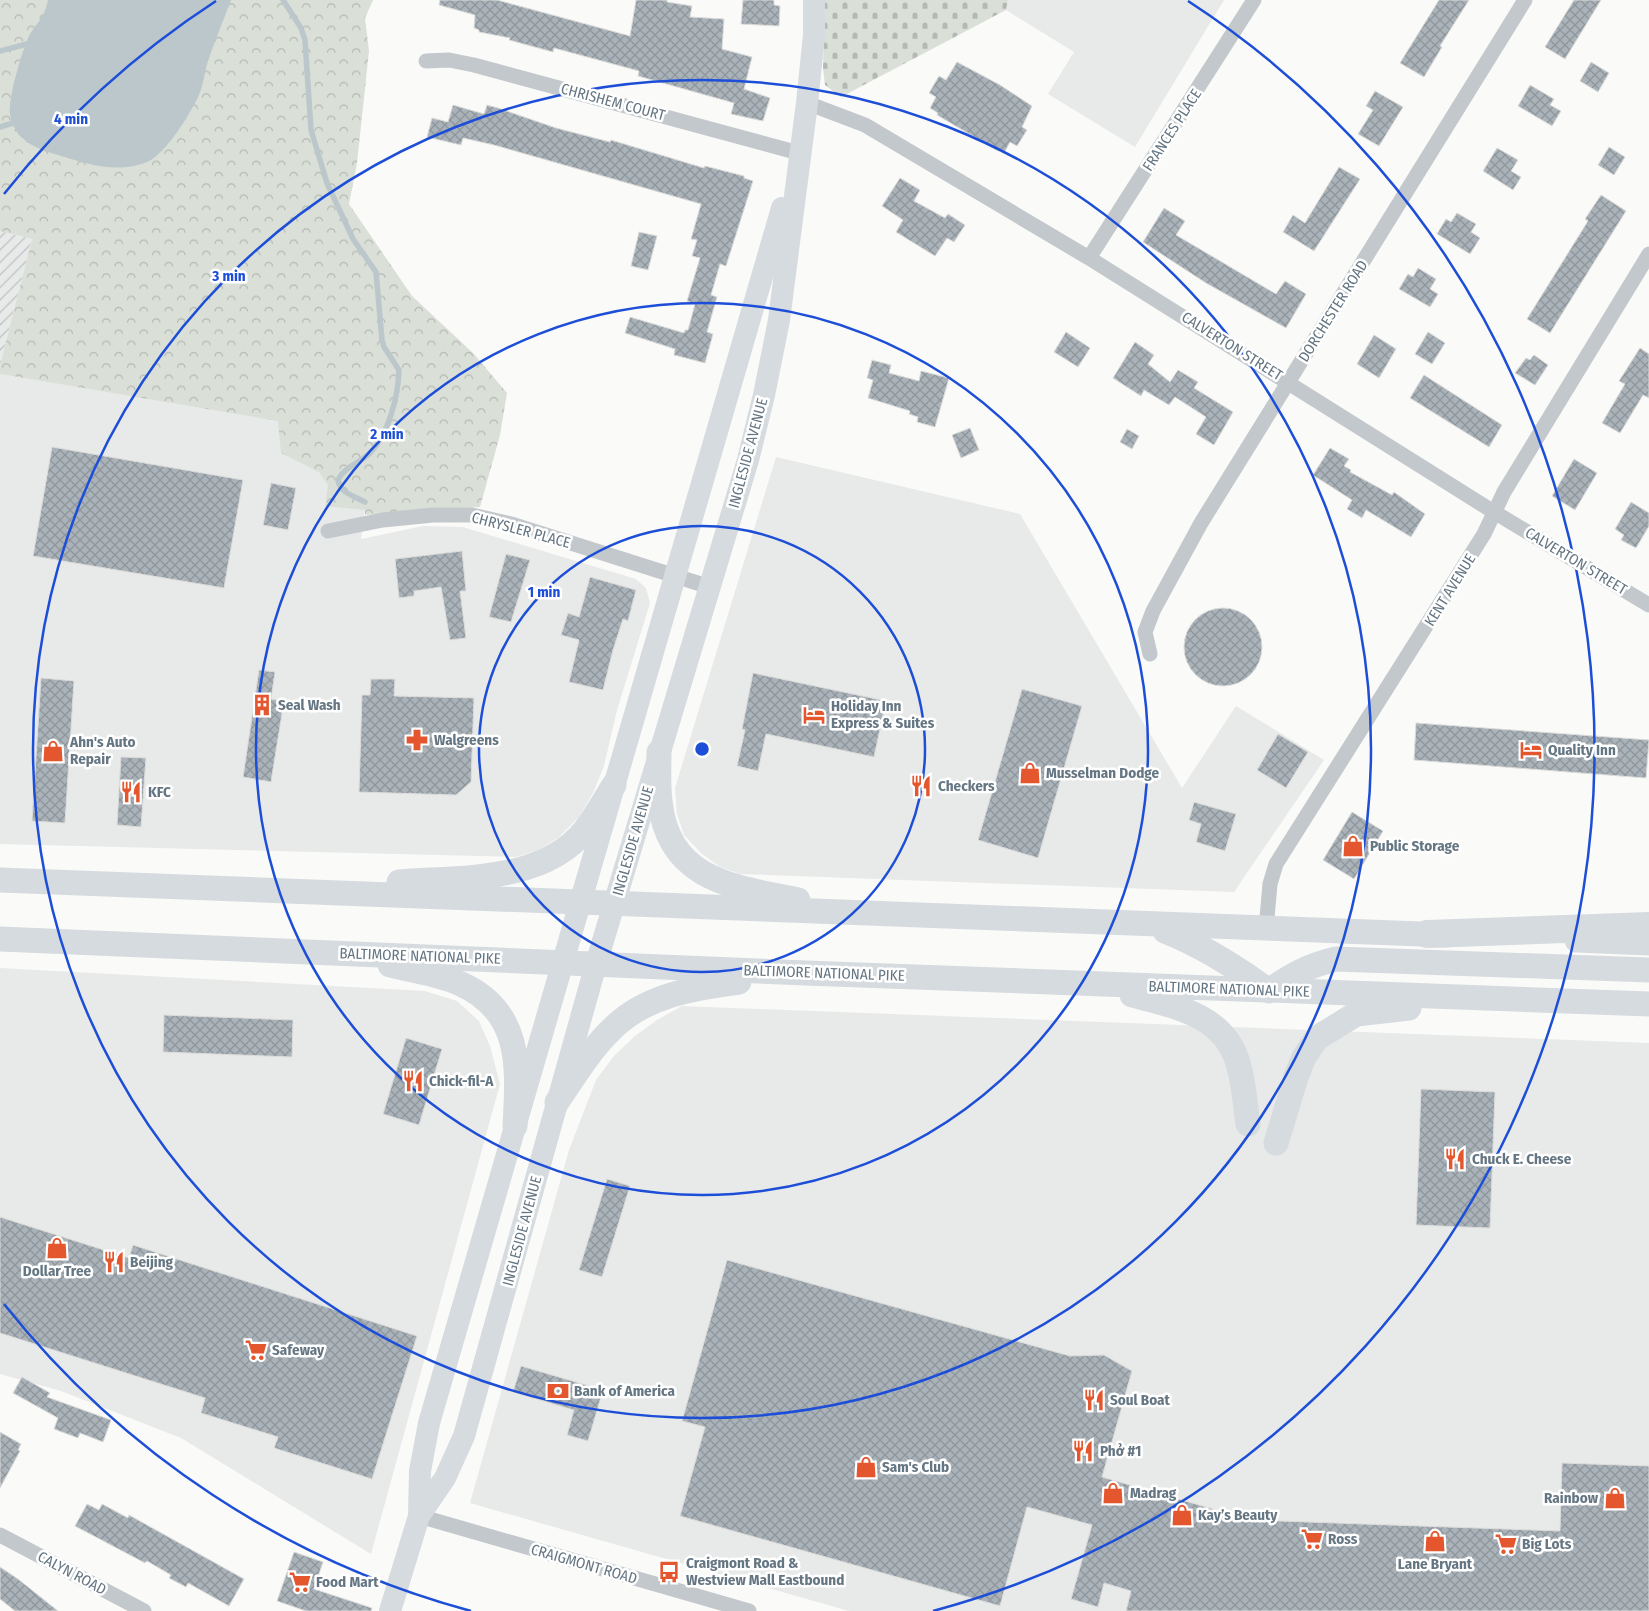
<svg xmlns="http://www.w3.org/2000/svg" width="1649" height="1611" font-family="'Fira Sans Condensed',sans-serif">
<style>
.built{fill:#e8e9e9}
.industrial{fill:url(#industrial-furrows)}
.forest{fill:url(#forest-crowns)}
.cemetery{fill:url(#cemetery-stones)}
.water{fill:#bbc7cb}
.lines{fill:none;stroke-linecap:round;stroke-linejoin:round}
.stream{stroke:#bbc7cb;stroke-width:5.5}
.building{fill:url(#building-cross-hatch);stroke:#dcdcda}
.minor{stroke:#c3c8cc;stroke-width:15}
.secondary{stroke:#d6dbdf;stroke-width:22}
.primary{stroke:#d6dbdf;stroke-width:25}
.motorway{stroke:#d6dbdf;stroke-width:28}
.ring{fill:none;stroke:#1d4ed8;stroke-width:2.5}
.labels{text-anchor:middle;stroke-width:5;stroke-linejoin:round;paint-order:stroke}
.street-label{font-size:15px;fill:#657683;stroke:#fff}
.poi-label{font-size:15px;font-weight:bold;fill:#657683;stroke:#fff;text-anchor:start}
.centre{fill:#1d4ed8;stroke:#fff;stroke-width:2.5}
.ring-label{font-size:15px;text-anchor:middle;font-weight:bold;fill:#1d4ed8;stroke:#fff;stroke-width:5;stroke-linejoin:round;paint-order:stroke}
</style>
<defs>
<pattern id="industrial-furrows" width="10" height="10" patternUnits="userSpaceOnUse" patternTransform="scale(1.25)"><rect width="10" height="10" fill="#e8e9e9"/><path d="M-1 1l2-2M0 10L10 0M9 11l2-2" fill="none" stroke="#c0c1c2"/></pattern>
<pattern id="forest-crowns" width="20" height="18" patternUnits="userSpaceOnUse" patternTransform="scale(1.25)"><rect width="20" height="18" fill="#dadfd7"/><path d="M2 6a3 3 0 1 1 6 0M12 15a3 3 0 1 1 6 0" fill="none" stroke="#b4b9b4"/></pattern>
<pattern id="cemetery-stones" width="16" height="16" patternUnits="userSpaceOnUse" patternTransform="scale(1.25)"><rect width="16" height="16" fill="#dadfd7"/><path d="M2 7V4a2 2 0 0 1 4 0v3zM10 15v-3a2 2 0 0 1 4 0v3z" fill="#b4b9b4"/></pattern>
<pattern id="building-cross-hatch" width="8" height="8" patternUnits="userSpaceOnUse" patternTransform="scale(1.25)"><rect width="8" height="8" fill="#aab3b9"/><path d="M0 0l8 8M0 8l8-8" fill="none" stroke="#8e969c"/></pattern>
</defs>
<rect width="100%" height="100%" fill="#fafaf8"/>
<path class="built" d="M1008,0h216l-89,147 -87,-53 26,-42 -68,-42z
M0,374l335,56 30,80 -4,29 62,-13 40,1 173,52 10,9 4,15 -33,107 -13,56 -11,27 -14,24 -21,21 -20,12 -22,7 -516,-13z
M776,457l244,57 162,274 54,-82 88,54 -90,132 -494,-18 -20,-7 -19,-14 -17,-18 -7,-21 -2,-26z
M0,968l425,23 32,10 22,20 11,25 10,38 -129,470 -190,-116 -120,-47 -61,-17z
M682,1006l967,37v568h-800l-379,-108 99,-353 27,-70 18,-24 21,-20 22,-16z"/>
<path class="industrial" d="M0,231l32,8 -32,126z"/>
<path class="forest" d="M0,0h373l-8,18 4,33 -12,112 -8,41 63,92 61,57 34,40 -7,42 -20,72 -115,8v-5l-40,-4 3,-21 -9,-13 -38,-19 -3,-32 -278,-47v-9l32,-126 -32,-8z"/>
<path class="cemetery" d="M825,0h183l-2,10 -165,87 -16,-12 -2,-17z"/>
<path class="water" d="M48,0h183c-8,21 -17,43 -24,64 -3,11 -4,23 -9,33 -8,17 -33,58 -51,65 -30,12 -60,2 -89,-7 -22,-6 -45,-16 -48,-41 -2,-16 12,-63 19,-78 8,-14 15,-17 19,-36z"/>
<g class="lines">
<path class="stream" d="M283,0l18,28 4,12 6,90 16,53 26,56 23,33 6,68 2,7 15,23c-1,27 -10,63 -29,83 -10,10 -26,14 -32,27 2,13 16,16 27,22
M0,51l27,-7
M0,127l13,-4"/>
</g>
<path class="building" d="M440,0h57l133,36 6,-36h31v2l25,4 -2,11 34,2 -2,30 30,8 -8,32 26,9 -7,23 -32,-7 3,-11 -96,-27 1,-5 -85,-23 -1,4 -44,-12 1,-2 -31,-6v-2l-5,-2 1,-13 -36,-10z
M743,0h31v5l6,1 -1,20 -38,-2z
M1439,0h30l-29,46 2,1 -18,30 -24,-14z
M1574,0h27l-36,59 -20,-12z
M957,62l43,23 32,21 -10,21 5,3 -10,16 -7,-4 -6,11 -9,-4 -58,-34 1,-2 -8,-5 6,-11 -7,-4 10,-17 7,4z
M1591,62l18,11 -11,19 -18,-11z
M1530,85l24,14 -4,6 11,6 -9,15 -34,-20z
M1375,91l28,16 -24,39 -21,-12 15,-24 -7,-4z
M453,105l31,9 3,-9 11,3 58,20 54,14 1,-2 93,28 1,-2 39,10v2l9,3 -27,85 -6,-2 -9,31 6,2 -10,35 6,2 -8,29 -31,-8 1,-6 -50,-16 5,-16 54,16 1,-3h3l7,-26 -8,-3 13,-43 -8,-2 5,-16 -6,-1 10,-35 -207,-59 -31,-7 -2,7 -34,-8 5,-19 16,4z
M1609,147l16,10 -11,18 -16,-10z
M1497,148l21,12 -7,11 10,6 -8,13 -30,-19z
M1339,167l21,12 -46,72 -31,-19 10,-17 12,8z
M900,178l20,12 -6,11 31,17 3,-4 17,11 -11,17 -7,-4 -12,18 -39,-24 7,-12 -21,-14z
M1601,195l25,16 -76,122 -23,-14 61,-98 -3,-2z
M1164,208l21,13 -9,14 100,59 9,-13 21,13 -20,34 -80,-45 -63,-41z
M1457,213l19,11 -5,8 9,6 -10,16 -33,-20 9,-15 5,3z
M639,232l18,4 -9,34 -17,-4z
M1418,268l18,11 -6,10 8,5 -8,13 -31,-18 9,-15 5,3z
M1066,332l24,16 -12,19 -24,-15z
M1428,332l17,11 -13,21 -17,-10z
M1374,335l22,14 -17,29 -22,-14z
M1135,342l19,13 -6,9 22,18 8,-12 20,12 -4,6 39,24 -19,33 -18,-11 10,-17 -31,-20 -6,8 -25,-15 -3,6 -28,-18z
M1640,348l9,6v44l-6,-3 -23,38 -18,-10 23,-39 -6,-3z
M1534,355l14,10 -13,20 -20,-12 11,-15 4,2z
M872,360l19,5 -2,8 30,8 2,-10 28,7 -14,49 -18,-5 1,-5 -9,-3 1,-3 -42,-13 5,-18 -6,-2z
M1424,375l78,50 -13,22 -79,-49z
M970,428l9,22 -18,8 -9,-23z
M1127,429l12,7 -7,13 -12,-7z
M52,447l191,33 -19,108 -191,-32z
M1330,448l19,11 -5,7 7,4 -1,2 42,23 2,-3 31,22 -14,23 -45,-27 -4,8 -15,-9 5,-9 -39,-25z
M1574,459l23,14 -22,37 -23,-14z
M271,483l25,5 -8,42 -25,-5z
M1631,502l18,11v13l-13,22 -15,-8 3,-5 -9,-6z
M462,551l4,40h-6l6,47 -16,2 -9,-53 -27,4v5l-15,2 -4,-39z
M506,554l24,6 -19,62 -22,-5z
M590,577l46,13 -8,31 -5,-2 -10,31 -10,40 -34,-8 10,-42 -18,-5 7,-22 11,4z
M1184 647a39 39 0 1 1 78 0a39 39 0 1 1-78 0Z
M259,670l16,2 -4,27 13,2 -13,81 -28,-5z
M753,673l133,28 -12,56 -108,-23 -8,37 -21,-5 8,-36 -3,-1z
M41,678l33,3 -9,142 -33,-2z
M371,679h24l-1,17 80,2 -3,84 -15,13 -97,-3 3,-97h8z
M1022,689l60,17 -44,152 -60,-18z
M1416,723l233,17 -3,38 -232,-18z
M1278,734l30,18 -22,36 -29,-18z
M121,757l25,1 -5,69 -24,-2z
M1194,802l42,12 -11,37 -29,-9 5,-18 -12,-4z
M1352,812l31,19 -29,48 -31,-19z
M164,1015l129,5 -1,37 -129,-5z
M406,1038l36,11 -23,76 -36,-11z
M1421,1089l74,3 -5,136 -74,-3z
M607,1179l23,7 -28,91 -23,-7z
M0,1217l129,41 4,-13 284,91 -45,143 -98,-31 4,-11 -77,-24 4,-15 -205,-65z
M727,1260l343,96 34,-1 28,16 -30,106 149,43 309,11 2,-68 87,3v145h-523l5,-20 -27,-8 -6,24 -27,-8 21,-74 -65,-18 -27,99 -320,-90 25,-89 -23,-6z
M521,1366l82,24 -15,51 -21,-6 7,-25 -61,-18z
M22,1377l28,16 -3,4 64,23 -8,22 -23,-9 -2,5 -24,-9 4,-11 -45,-25z
M0,1432l21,12 -3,6 2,1 -20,37z
M87,1504l12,6 3,-6 26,14 1,-3 115,64 -15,27 -41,-23 -2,4 -17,-9 2,-3 -24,-14 -2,2 -70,-37z
M294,1552l29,10 -9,27 58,19 -1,3h-65l-29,-10z
M0,1567l18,12 40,32h-43l-15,-12z"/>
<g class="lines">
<path class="minor" d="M426,61l23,-1 25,5 325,88
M807,103l58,22 224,133 405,254 155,93
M1089,258l165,-258
M328,531l55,-11 50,-5h39l39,9 199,63
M1150,654l-5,-22 8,-21 48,-88 324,-523
M1266,929l4,-45 6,-20 208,-330 20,-42 145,-238
M419,1516l330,95
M0,1535l144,76"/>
<path class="secondary" d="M419,1516l1,-45 9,-48 353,-1215
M390,1611l29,-95 26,-38 19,-42 132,-472 152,-504 16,-65 15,-75 28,-217 7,-68v-35"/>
<path class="primary" d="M659,752c0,16 -1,33 1,49 8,80 75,86 138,99
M0,880l1447,55
M399,882c61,-5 144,1 186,-52 11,-14 20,-31 29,-45
M1165,931c38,15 71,36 104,60
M0,939l806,34 843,31
M1577,940l72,3
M390,965c23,6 49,9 71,19 62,28 57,84 54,142
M1269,991c22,-16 41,-26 67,-32l313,11
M1132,995c41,11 90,19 105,65 7,20 8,44 11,64
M557,1102c17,-25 33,-52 55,-73 34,-34 82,-41 127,-47
M1276,1143l20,-66 8,-20 13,-19 39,-24 53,-6"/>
<path class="motorway" d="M1427,934l222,-8"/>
</g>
<g class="ring">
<circle cx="702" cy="749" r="223"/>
<circle cx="702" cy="749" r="446"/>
<circle cx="702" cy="749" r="669"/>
<path d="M471 1611A892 892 0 0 1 4 1304M4 194A892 892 0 0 1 216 1M1188 1A892 892 0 0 1 933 1611"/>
</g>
<defs>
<g id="building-bare" transform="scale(1.725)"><path d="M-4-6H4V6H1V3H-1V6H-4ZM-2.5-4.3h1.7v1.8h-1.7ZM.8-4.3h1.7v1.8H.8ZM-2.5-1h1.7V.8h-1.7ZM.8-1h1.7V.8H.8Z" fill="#e4572e" stroke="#fff" stroke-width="2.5" paint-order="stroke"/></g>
<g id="hotel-bare" transform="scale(1.725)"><path d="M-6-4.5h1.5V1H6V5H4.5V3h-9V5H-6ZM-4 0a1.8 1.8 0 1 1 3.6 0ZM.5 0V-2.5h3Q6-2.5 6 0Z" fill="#e4572e" stroke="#fff" stroke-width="2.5" paint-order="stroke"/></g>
<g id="pharmacy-bare" transform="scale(1.725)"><path d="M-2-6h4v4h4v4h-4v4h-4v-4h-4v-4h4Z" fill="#e4572e" stroke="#fff" stroke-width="2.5" paint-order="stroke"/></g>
<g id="shop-bare" transform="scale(1.725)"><path d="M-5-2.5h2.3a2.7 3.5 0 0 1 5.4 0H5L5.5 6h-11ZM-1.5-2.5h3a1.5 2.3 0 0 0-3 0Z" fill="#e4572e" stroke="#fff" stroke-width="2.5" paint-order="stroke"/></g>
<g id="restaurant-bare" transform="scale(1.725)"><path d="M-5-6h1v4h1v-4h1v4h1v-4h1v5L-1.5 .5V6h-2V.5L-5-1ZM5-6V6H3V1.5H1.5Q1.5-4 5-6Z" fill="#e4572e" stroke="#fff" stroke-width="2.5" paint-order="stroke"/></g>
<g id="supermarket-bare" transform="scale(1.725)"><path d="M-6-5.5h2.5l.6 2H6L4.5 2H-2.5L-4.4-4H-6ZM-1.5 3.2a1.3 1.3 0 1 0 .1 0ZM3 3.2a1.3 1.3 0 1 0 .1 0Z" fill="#e4572e" stroke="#fff" stroke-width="2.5" paint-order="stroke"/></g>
<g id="bank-bare" transform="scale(1.725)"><path d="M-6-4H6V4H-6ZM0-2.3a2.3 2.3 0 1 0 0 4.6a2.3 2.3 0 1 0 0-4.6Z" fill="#e4572e" stroke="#fff" stroke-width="2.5" paint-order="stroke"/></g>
<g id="bus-bare" transform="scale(1.725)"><path d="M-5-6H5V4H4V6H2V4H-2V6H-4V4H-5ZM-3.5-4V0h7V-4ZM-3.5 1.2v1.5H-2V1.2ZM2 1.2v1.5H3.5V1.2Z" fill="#e4572e" stroke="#fff" stroke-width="2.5" paint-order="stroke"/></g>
</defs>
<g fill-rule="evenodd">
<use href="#building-bare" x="262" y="705"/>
<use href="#hotel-bare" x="814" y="715"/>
<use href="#pharmacy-bare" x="417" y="740"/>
<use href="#hotel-bare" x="1531" y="750"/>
<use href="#shop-bare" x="53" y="751"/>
<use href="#shop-bare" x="1030" y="773"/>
<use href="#restaurant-bare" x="921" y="786"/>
<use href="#restaurant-bare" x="131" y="792"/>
<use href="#shop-bare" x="1353" y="846"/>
<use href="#restaurant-bare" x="413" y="1081"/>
<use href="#restaurant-bare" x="1455" y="1159"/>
<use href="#shop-bare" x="57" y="1248"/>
<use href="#restaurant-bare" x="114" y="1262"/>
<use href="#supermarket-bare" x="256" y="1350"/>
<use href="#bank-bare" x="558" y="1391"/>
<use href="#restaurant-bare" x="1094" y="1400"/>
<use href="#restaurant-bare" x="1083" y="1451"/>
<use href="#shop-bare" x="866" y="1467"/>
<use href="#shop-bare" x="1113" y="1493"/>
<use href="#shop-bare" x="1615" y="1498"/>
<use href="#shop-bare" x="1182" y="1515"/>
<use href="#supermarket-bare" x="1312" y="1539"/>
<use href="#shop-bare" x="1435" y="1541"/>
<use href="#supermarket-bare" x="1506" y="1544"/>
<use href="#bus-bare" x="669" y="1572"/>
<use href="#supermarket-bare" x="300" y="1582"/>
</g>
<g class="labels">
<g class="street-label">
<text transform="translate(613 102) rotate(15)" y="5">CHRISHEM COURT</text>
<text transform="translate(1172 130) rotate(-57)" y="5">FRANCES PLACE</text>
<text transform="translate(1333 311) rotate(-58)" y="5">DORCHESTER ROAD</text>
<text transform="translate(1232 346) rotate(32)" y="5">CALVERTON STREET</text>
<text transform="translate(748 453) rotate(-75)" y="5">INGLESIDE AVENUE</text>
<text transform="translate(521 530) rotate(15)" y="5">CHRYSLER PLACE</text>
<text transform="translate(1576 561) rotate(31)" y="5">CALVERTON STREET</text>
<text transform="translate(1450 590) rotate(-58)" y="5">KENT AVENUE</text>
<text transform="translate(633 841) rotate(-74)" y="5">INGLESIDE AVENUE</text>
<text transform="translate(420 956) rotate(2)" y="5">BALTIMORE NATIONAL PIKE</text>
<text transform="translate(824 973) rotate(2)" y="5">BALTIMORE NATIONAL PIKE</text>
<text transform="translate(1229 989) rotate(2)" y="5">BALTIMORE NATIONAL PIKE</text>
<text transform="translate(522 1231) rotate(-75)" y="5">INGLESIDE AVENUE</text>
<text transform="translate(584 1564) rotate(16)" y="5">CRAIGMONT ROAD</text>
<text transform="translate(72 1573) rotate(28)" y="5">CALYN ROAD</text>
</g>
<g class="poi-label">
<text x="278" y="710">Seal Wash</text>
<text x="831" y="711">Holiday Inn<tspan x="831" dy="17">Express &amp; Suites</tspan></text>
<text x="434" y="745">Walgreens</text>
<text x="70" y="747">Ahn's Auto<tspan x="70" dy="17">Repair</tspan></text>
<text x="1548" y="755">Quality Inn</text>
<text x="1046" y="778">Musselman Dodge</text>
<text x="938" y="791">Checkers</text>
<text x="148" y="797">KFC</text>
<text x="1370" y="851">Public Storage</text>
<text x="429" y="1086">Chick-fil-A</text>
<text x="1472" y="1164">Chuck E. Cheese</text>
<text x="130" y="1267">Beijing</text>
<text x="57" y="1276" text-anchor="middle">Dollar Tree</text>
<text x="272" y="1355">Safeway</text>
<text x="574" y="1396">Bank of America</text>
<text x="1110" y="1405">Soul Boat</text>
<text x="1100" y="1456">Phở #1</text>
<text x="882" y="1472">Sam's Club</text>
<text x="1130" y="1498">Madrag</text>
<text x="1598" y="1503" text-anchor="end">Rainbow</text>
<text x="1198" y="1520">Kay’s Beauty</text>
<text x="1328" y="1544">Ross</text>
<text x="1522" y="1549">Big Lots</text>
<text x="686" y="1568">Craigmont Road &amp;<tspan x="686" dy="17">Westview Mall Eastbound</tspan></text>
<text x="1435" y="1569" text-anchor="middle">Lane Bryant</text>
<text x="316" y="1587">Food Mart</text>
</g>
</g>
<circle cx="702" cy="749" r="8" class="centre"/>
<g class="ring-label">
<text x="71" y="124">4 min</text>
<text x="229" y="281">3 min</text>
<text x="387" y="439">2 min</text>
<text x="544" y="597">1 min</text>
</g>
</svg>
